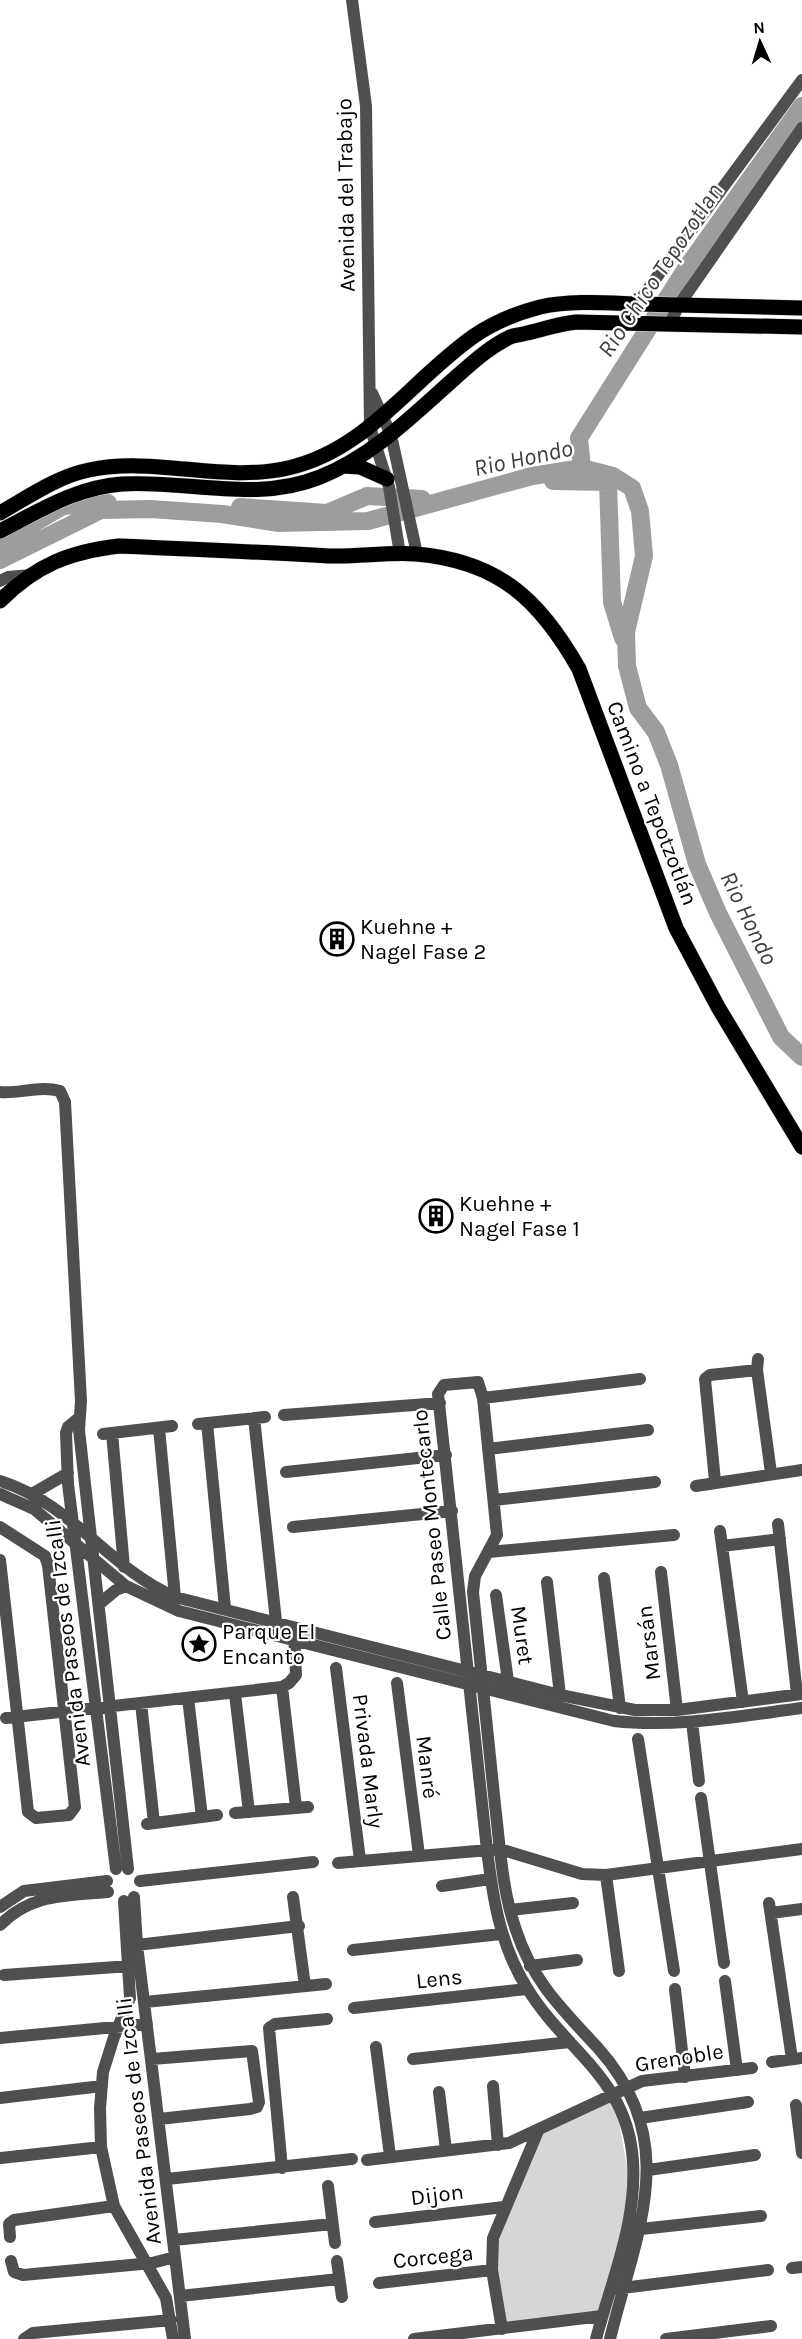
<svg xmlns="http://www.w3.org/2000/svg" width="802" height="2339" font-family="Karla,sans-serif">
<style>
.green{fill:#d6d6d6}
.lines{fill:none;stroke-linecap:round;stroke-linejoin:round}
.river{stroke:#9d9d9d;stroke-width:18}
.major-casing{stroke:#dbdbdb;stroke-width:16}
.minor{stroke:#4f4f4f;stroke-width:12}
.major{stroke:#000;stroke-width:15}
.labels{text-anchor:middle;stroke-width:4.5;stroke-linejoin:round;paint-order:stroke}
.street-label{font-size:22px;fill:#000;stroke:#fff}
.poi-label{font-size:22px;fill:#000;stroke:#fff;text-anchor:start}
.water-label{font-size:24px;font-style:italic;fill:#3e3e3e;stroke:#fff}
</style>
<rect width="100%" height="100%" fill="#fff"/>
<path class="green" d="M614,2094l19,106 -29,117 -104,12 -12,-85 43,-108z"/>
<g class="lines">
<path class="river" d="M582,468l-3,-30 106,-168 117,-164
M553,481l55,1 4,120 11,36
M240,507l87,6 40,-17 55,3
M0,543l63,-37 45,-3
M0,560l101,-50 50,-1 71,5 57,9 89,-2 164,-45 50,-8 31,8 19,12 8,23 4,45 -18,76 1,34 11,42 18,24 13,33 28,99 21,49 63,124 21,20"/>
<g class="major-casing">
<path id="major" d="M344,466l16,1 27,12
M0,513c28,-16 58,-37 89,-43 66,-14 134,13 199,-2 78,-17 123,-88 186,-132 19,-13 43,-23 66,-29 32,-7 67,-4 99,-3 54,1 109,3 163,4
M0,531c39,-20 77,-44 122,-47 67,-4 134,19 198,-7 53,-21 93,-62 135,-99 17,-15 34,-31 55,-41 5,-2 11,-2 17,-4 17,-4 31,-9 49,-11l226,5
M0,601c36,-36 69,-49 119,-55 70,3 140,6 210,10 29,1 58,-4 87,-2 83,7 124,46 163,115l97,259 42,79 84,140"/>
</g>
<path class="minor" d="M352,0l14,106 4,321 19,60 11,67
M623,323l179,-243
M670,323l9,-18 123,-177
M372,393l19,42 26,119
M0,581l8,-4 23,-2
M0,1092c20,2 40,-7 60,-1l5,11 16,299 -2,29 49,439
M758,1359l-1,11 14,103
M483,1398l157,-19
M284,1415l156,-12
M79,1418l-11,9 -2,6 2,51 48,385
M254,1418l22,203
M207,1423l18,185
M198,1424l67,-7
M159,1428l16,169
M112,1433l12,134
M103,1434l69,-8
M488,1449l160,-19
M286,1472l160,-17
M0,1481c73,23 108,87 175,116l385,98 75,15h42l125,-16
M715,1481l-10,-102 5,-4 47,-5
M696,1486l106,-16
M0,1494l34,15 92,77 53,25 435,110c62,7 126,-5 188,-13
M32,1494l36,-21
M494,1500l161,-18
M778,1524l19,170
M0,1527l45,29 3,9 27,242 -6,8 -33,3 -8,-6 -28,-252
M293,1527l159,-16
M720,1531l23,171
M722,1546l58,-7
M489,1552l185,-17
M661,1572l16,138
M604,1578l16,130
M547,1582l13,113
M496,1595l12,86
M99,1604l17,-14 10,-4
M336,1668l24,192
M397,1683l22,172
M282,1687l14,120
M235,1694l14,118
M188,1698l14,119
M141,1703l13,120
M6,1718l276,-31 7,-4 7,-8 -2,-42
M692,1722l7,59
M638,1739l36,232
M701,1798l23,165
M235,1813l73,-6
M147,1824l70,-9
M338,1863l162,-14 82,25 24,1 196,-26
M606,1875l13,96
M140,1881l173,-19
M442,1886l48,-7
M134,1897l3,48 48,394
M293,1897l12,89
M124,1901l6,97 -16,39 -11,35 -3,36 1,39 13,59 52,92 7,41
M769,1903l23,156
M0,1907l24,-16 83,-10
M510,1910l63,-7
M771,1913l31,-4
M0,1925c32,-32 66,-29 108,-33
M137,1945l162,-19
M353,1950l148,-16
M530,1966l47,-6
M4,1975l126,-9
M725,1981l12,89
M675,1989l10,88
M145,2002l181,-18
M354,2008l173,-19
M0,2038l147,-14
M376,2047l14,109
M152,2059l100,-8 7,51 -2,5 -7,2 -91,10
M413,2059l157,-17
M772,2062l30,-4
M493,2086l5,59
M439,2092l7,58
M0,2098l102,-12
M796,2105l6,48
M640,2118l108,-16
M1,2158l100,-11
M367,2160l142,-17 133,-62 110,-13
M282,2168l-13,-140 6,-4 52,-5
M648,2170l107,-15
M167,2179l185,-20
M328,2186l7,57
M375,2222l129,-15
M641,2229l120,-13
M10,2237l-1,-13 5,-4 100,-14
M174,2240l158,-16
M11,2261l3,11 9,3 129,-12 23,-6
M337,2261l5,36
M792,2268l10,-1
M379,2283l113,-13
M614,2289l154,-19
M180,2296l159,-17
M502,2329l-10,-59 1,-32 45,-107
M24,2339l9,-6 138,-13
M414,2339l188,-23
M596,2339c15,-57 41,-117 37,-177 -5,-84 -67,-110 -106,-174 -27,-43 -34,-89 -40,-138l-49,-456 6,-9 34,-3 5,16 14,137 -22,41 -2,16c7,71 14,142 22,213 5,41 7,86 21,125 17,52 46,79 82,118 85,95 38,184 12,291
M666,2339l105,-13"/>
<use href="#major" class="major"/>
</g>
<defs>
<g id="building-ring" transform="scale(1.725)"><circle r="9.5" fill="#fff" stroke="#000" stroke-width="1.5"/><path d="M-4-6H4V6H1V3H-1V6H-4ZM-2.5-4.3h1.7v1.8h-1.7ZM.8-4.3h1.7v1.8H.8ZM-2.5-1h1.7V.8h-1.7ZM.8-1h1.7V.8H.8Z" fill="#000"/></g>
<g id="sight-ring" transform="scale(1.725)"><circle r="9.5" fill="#fff" stroke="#000" stroke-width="1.5"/><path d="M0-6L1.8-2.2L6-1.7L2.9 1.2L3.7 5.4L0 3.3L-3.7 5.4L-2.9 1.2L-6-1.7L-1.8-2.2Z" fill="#000"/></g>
</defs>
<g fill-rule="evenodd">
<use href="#building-ring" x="337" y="939"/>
<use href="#building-ring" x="436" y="1216"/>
<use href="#sight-ring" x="199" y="1644"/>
</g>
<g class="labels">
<g class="street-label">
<text transform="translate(345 195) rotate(-91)" y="8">Avenida del Trabajo</text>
<text transform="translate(653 803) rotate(69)" y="8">Camino a Tepotzotlán</text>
<text transform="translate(431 1525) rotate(-96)" y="8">Calle Paseo Montecarlo</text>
<text transform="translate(523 1635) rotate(82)" y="8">Muret</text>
<text transform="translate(67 1643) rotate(-97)" y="8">Avenida Paseos de Izcalli</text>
<text transform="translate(648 1643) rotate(-97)" y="8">Marsán</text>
<text transform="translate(369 1761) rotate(83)" y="8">Privada Marly</text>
<text transform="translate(428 1767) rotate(83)" y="8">Manré</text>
<text transform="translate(439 1978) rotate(-6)" y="8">Lens</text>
<text transform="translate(679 2057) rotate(-9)" y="8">Grenoble</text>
<text transform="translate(138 2121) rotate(-97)" y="8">Avenida Paseos de Izcalli</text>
<text transform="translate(437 2194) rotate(-7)" y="8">Dijon</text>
<text transform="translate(433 2256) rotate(-6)" y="8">Corcega</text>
</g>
<g class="poi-label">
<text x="360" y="934">Kuehne +<tspan x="360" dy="25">Nagel Fase 2</tspan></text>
<text x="459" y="1211">Kuehne +<tspan x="459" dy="25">Nagel Fase 1</tspan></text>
<text x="222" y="1639">Parque El<tspan x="222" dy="25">Encanto</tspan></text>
</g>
<g class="water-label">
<text transform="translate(660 270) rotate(-56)" y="8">Rio Chico Tepozotlan</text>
<text transform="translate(523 458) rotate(-12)" y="8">Rio Hondo</text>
<text transform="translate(749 918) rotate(64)" y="8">Rio Hondo</text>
</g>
</g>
<g transform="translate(760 42) rotate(356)" stroke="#ffffff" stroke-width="4.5" paint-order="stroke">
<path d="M0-4.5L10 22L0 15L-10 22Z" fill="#000000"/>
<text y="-9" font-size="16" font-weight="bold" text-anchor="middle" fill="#000000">N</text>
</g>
</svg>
